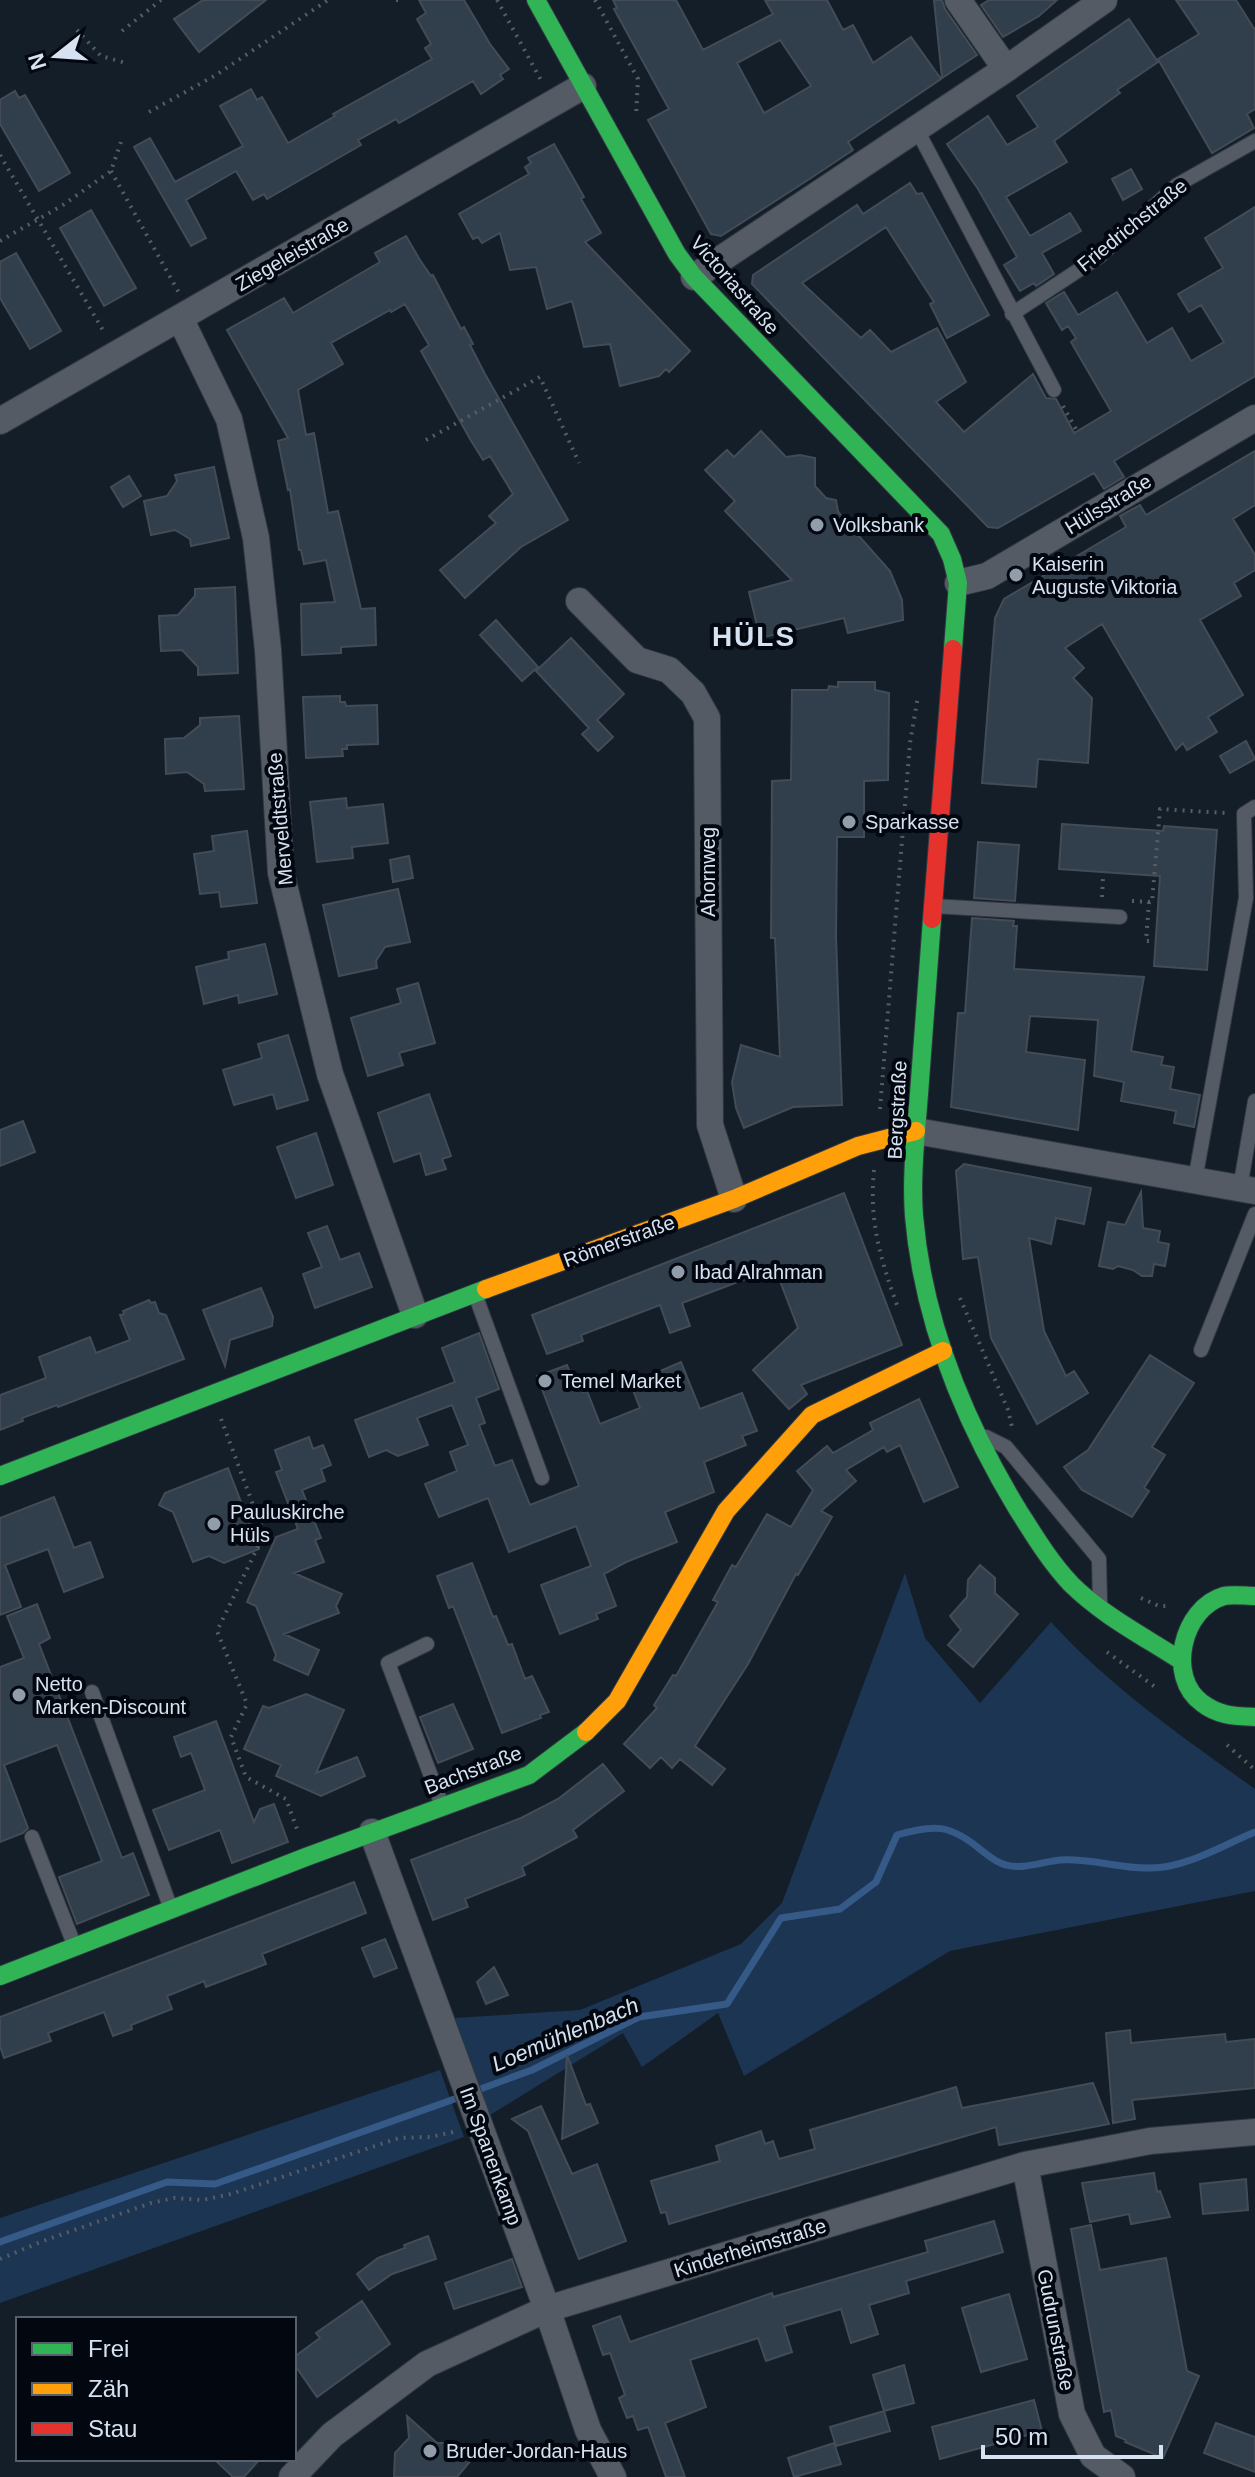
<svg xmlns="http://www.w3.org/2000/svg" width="1255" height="2477" font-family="Arial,sans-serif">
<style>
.green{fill:#1c3553}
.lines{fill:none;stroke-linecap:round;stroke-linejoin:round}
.stream{stroke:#355a88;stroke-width:7}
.building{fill:#313e4b;stroke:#434c56;stroke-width:2;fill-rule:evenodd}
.lane-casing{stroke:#313842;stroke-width:16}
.street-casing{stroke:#313842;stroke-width:28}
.fast-casing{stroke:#313842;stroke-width:20}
.slow-casing{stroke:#313842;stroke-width:20}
.jam-casing{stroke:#313842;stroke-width:20}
.path{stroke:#565d65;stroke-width:4;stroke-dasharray:2 6;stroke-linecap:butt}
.lane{stroke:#545b64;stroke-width:14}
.street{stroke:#545b64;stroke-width:26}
.fast{stroke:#30b455;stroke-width:18}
.slow{stroke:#ff9f0a;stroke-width:18}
.jam{stroke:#e5322d;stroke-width:18}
.poi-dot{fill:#929dab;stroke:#020710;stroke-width:3}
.labels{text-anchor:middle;stroke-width:8;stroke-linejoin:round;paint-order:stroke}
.street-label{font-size:20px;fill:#d6e2f1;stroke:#020710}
.poi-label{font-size:20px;fill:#d6e2f1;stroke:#020710;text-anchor:start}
.water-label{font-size:22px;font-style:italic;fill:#d5e1f0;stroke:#020710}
.district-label{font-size:28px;font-weight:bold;letter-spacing:2px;fill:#d6e2f1;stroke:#020710}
</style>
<rect width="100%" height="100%" fill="#131e29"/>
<path class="green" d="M905,1573l20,65 55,65 71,-81c59,65 133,116 204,167v102l-305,60 -206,125 -26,-63 -76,54 -19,-34 -133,82 -35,-97 125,-8 161,-66 41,-41z
M440,2070l24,67 -464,166v-85z"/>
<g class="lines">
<path class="stream" d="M475,2091l57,-21 107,-53 88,-13 54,-86 59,-9 36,-27 21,-47c37,-11 53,-11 84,15 8,6 15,13 25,15 17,5 38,-4 55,-5 34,-2 69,12 103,7 32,-5 62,-23 91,-35
M0,2242l167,-60 48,2 248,-88"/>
</g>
<path class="building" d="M203,0h63l-67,52 -25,-33z
M419,0h45l26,44 19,25 -9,6 3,4 -22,15 -8,-13 -74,42 -3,-4 -38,21 3,5 -94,54 -3,-5 -11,6 -17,-29 -50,29 20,38 -15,8 -57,-99 16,-9 25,44 68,-36 -23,-40 31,-17 6,11 5,-3 26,46 47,-27 -2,-2 99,-55 -7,-11 6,-4 -14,-25 9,-6z
M613,0h63l27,50 70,-36 -8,-14h62l16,30 10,-5 20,38 38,-26 30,42 -93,63 5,8 -42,28 -90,58 -10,-2 -63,-114 21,-11 -55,-100 3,-1zM780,40l31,46 -47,27 -27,-50z
M934,0h8l3,9 32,46 -35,23z
M989,0h68l-18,16 -36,21 -22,-32z
M1176,0h60l19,30v79l-8,5 7,14 -42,25 -54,-94 41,-25z
M1129,19l29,43 -41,28 3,3 -66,48 13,21 -61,35 24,39 40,-23 11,18 -39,22 12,21 -18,12 -2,-3 -14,8 -16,-26 13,-8 -39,-68 -31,-45 41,-28 19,29 31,-18 -21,-31z
M15,91l4,7 6,-3 45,78 -31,18 -39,-67v-24z
M554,144l30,53 -3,2 20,34 -16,9 105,109 -21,21 -3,-3 -7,7 -39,10 -10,-42 -26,3 -12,-46 -25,8 -11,-42 -26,3 -10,-37 -18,10 -4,-6 -5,2 -14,-25 70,-40 -4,-7 6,-4 -3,-5z
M1131,169l11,20 -19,11 -11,-21z
M910,183l7,11 5,-1 67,122 -42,23 -17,-34 4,-2 -48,-75 -84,56 59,55 9,-8 21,22 46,-24 29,54 -30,20 28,30 69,-58 13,24 10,1 18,34 37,-22 -40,-69 5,-4 -8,-12 -6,4 -16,-27 18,-11 14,23 39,-23 30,51 25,-15 19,33 33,-19 -23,-37 -12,7 -11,-18 45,-26 -18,-30 50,-31v169l-141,85 10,16 -20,12 -10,-16 -96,55 -10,-1 -236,-243 1,-9 104,-70 6,9z
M91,210l45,78 -32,18 -44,-78z
M406,236l14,24 11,16 2,-1 28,54 3,-2 9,17 -3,1 15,29 83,146 -47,27 -56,51 -25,-28 56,-47 -7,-7 24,-22 -23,-38 -7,4 -13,-21 -49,-88 8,-6 -24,-41 -14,8 -1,-2 -59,33 12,21 -45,26 8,45 8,-2 14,80 10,-2 23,98 14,-1 1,37 -35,2v6l-39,2 -1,-51 34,-2 -9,-42 -22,4 -3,-14h-2l-9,-61 -2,1 -10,-49 10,-3 -61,-108 57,-32 9,15 87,-51 -5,-9z
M16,253l45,78 -31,18 -30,-51v-36z
M761,431l25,26 14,-2 15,3v28l11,12 10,2 2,11 15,23 6,2 31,35 12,29 1,20 -55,13 -4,-15 -84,20 -11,-46 43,-12 -67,-69 10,-10 -30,-31 22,-20 7,7z
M1255,451v54l-22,14 22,36v15l-21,13 7,13 -41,24 43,75 -35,22 9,15 -30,18 -4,-7 -7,7 -74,-126 -37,24 19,20 -11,10 19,20 -4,65 -50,-4 -2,28 -54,-4 13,-165 9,-19 122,-72 -6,-11 20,-11 6,10z
M214,467l15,71 -38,8 -1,-7 -15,-9 -24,5 -7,-34 23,-5 10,-15 -2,-6z
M129,476l12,20 -18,11 -12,-20z
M235,587l3,86 -40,2v-8l-16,-17 -21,1 -2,-35 19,-1 17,-19v-7z
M496,620l42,47 -16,14 -42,-46z
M571,638l53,56 -27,26 16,17 -15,14 -16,-17 7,-6 -53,-57z
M838,682h37v8l14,3 -1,87 -24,1v56h-27l-1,100 6,168 -49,2 -49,21 -8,-20 -4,-26 9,-37 39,12 -5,-119h-4l1,-157 19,-1 1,-90h36l1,-4 9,1z
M340,696v6h5l1,4 31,-1 1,39 -31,1v4h-5l1,7 -37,2 -3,-61z
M239,716l5,73 -39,2 -1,-7 -17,-12 -21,2 -1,-35 19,-1 16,-13v-7z
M1246,741l9,18 -25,14 -10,-17z
M346,798l1,10 36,-4 5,39 -36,4 1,11 -36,4 -7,-60z
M1062,824l101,7 1,-5 53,4 -10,140 -53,-4 6,-90 -101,-7z
M247,831l10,72 -36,4 -2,-15 -19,2 -6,-40 20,-3 -2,-15z
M978,842l41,3 -4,56 -41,-3z
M409,856l4,22 -20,4 -3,-22z
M398,889l12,53 -25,5 -9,14 1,7 -38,8 -16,-71z
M972,918l42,3 -1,5h4l-3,43 130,8 -13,74 32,6 -2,8 13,2 -4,22 30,6 -6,32 -20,-4 2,-12 -55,-10 3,-19 -30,-6 4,-56 -68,-4 -4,36 59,8 -7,70 -127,-23 7,-94h7z
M265,944l12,50 -38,9 -1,-8 -34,9 -8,-37 33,-8 -1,-7z
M418,983l17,60 -36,10 4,12 -35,11 -17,-58 50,-15 -4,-14z
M288,1035l20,65 -31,9 -4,-15 -39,11 -11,-35 39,-12 -4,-14z
M429,1094l22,62 -9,3 4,10 -20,6 -6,-22 -26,9 -16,-49z
M23,1121l12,31 -35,14v-36z
M316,1133l17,52 -37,13 -19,-51z
M964,1164l127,24 -7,36 -28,-6 -5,26 -22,-6 15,93 22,45 8,-5 14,22 -51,31 -46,-86 -13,-81 -15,2 -7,-88z
M1141,1192l2,36 17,3 -2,11 11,2 -4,22 -11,-2 -2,12h-10l-9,-6 -15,-4 -5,3 -14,-3 9,-44 17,3z
M844,1193l58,152 -101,40 6,9 -18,15 -36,-39 45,-42 -23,-60 -93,35 8,23 -20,7 -10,-28 -79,30 2,6 -36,13 -15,-39z
M327,1226l13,34 19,-7 13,34 -57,21 -12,-34 19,-7 -14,-34z
M261,1288l12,29 -1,9 -42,14 -5,26 -22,-56z
M149,1300l2,3 4,-1 4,11 7,2 18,44 -126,48 -1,-2 -35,13 1,3 -23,9v-35l46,-17 -7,-21 51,-20 6,16 34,-13 -10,-25 4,-1 -1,-3z
M479,1333l20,56 -23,9 9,25 -6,2 16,41 17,-6 18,45 49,-19 -42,-110 30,-11 7,18 5,-2 4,11 4,-1 13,33 40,-16 -7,-18 29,-11 -2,-8 21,-9 19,47 42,-16 15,38 -15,5 4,9 -42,17 10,30 -49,20 12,30 -51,20 -22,12 12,32 -20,8 2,5 -38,15 -19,-49 50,-19 -15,-40 -67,26 -21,-54 -49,19 -14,-33 32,-13 -7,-19 18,-7 -16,-40 -35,13 11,27 -30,11 -12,-6 -17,7 -14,-37 100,-38 -13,-34z
M1150,1355l44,28 -42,64 13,8 -21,33 5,3 -17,26 -50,-27 -18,-23 24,-17z
M919,1399l39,88 -34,15 -24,-57 -13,7 -3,-5 -38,23 10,11 -35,30 11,6 -34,58 -2,-1 -48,90 -53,82 30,23 -13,16 -32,-26 -8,9 -11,-11 -11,11 -26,-24 33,-36 -3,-3 19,-30 3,1 42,-74 -5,-2 19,-35 4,2 31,-53 24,13 22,-37 -16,-19 30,-25 6,7 40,-23 -3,-7z
M309,1437l4,12 10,-4 8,20 -10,4 4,12 -23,9 19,48 -6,2 9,22 -30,11 48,21 -6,12 3,7 -55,21 35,16 -11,25 -34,-15 2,-5 -20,-49 -9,-4 29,-65 22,-8 -22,-57 6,-2 -7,-20z
M228,1468l31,81 -35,14 -15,-7 -16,6 -20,-50 -14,-7 6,-12z
M54,1497l20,51 16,-6 13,35 -39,15 -16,-43 -43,16 16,42 -21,8v-97z
M472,1563l21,54 3,-1 12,29 4,-1 13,35 7,-3 17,36 -9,3 1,3 -39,15 -49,-127 -4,2 -12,-32z
M980,1565l15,13v15l23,21 -45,53 -25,-22 13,-15 -11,-14 17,-19 1,-17z
M37,1604l13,34 -11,6 28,72 55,142 11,-5 16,42 -72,29 -18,-47 43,-16 -45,-116 -53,20 24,63 -5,5 -23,9v-175l24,-9 -17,-42z
M306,1694l38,16 -28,63 41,-16 8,19 -44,20 -45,-20 5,-11 -37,-16 19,-43 6,2z
M453,1704l20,45 -35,14 -18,-46z
M216,1721l38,101 6,-13 14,-5 14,38 -56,21 -12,-33 -51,20 -16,-40 52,-20 -14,-37 -10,4 -7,-20z
M603,1764l21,27 -51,39 4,7 -55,30 3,8 -60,24 3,8 -35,13 -22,-60 110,-42 37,-19z
M354,1882l12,31 -104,41 4,10 -60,23 -2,-6 -37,15 5,13 -41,16 1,4 -19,7 -9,-24 -56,21 3,8 -47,17 -4,-12v-29z
M385,1939l12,29 -23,9 -12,-29z
M494,1967l14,28 -22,9 -9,-22z
M1130,2030l1,13 94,-9 1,8 29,-3v49l-123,12 3,19 -22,4 -7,-90z
M567,2055l19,50 4,-1 8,19 -36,16z
M1093,2083l16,41 -110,21 -3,-18 -327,97 -3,-12 -5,1 -10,-32 69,-20 -4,-15 45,-15 4,13 8,-3 6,18 36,-10 -5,-19 146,-43 6,21z
M541,2106l31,68 25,-10 29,77 -47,18 -51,-128 -16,-12z
M1154,2173l3,19 3,-1 10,26 -39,7 -2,-10 -39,8 -8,-39z
M1246,2179l2,31 -45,4 -3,-30z
M994,2221l9,31 -97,29 3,12 -40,12 9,29 -27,9 -10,-34 -57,17 8,26 -26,9 -8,-23 -68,22 16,47 -41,16 20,54h-19l-18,-50 -10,3 -5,-14 -6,2 -8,-20 6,-3 -15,-42 -7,2 -10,-29 27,-10 10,26 142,-49 1,4 155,-45 -3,-11z
M1091,2225l9,45 66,-12 21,113 12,5 -36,82 -38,-16 1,-2 -10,-4 -5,-26 -7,2 -33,-183z
M428,2236l8,23 -44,15 -23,16 -12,-16 21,-16 27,-10 -1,-3z
M512,2259l10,28 -68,22 -9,-26z
M1009,2294l18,65 -46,13 -19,-64z
M362,2301l28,43 -73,53 -23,-33v-7l26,-19 -4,-5z
M904,2365l10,38 -30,8 -11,-36z
M1034,2400l8,31 -102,28 -8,-32z
M884,2411l6,20 -54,15 -6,-19z
M407,2416l30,27h17l18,16 -15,18h-63l1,-24 14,-15z
M1216,2423l39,14v35l-51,-19z
M834,2443l7,21 -47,13 -6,-19z
M214,2459h46l-16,18h-11z"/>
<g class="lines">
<g class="lane-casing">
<path id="lane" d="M916,128l138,262
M1012,314l88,-58 77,-71 78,-44
M933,906l187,11
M1195,1180l51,-282 -2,-84 11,-7
M1240,1188l15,-87
M475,1294l67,184
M1201,1350l54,-136
M986,1437l20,10 93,112 1,43
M427,1644l-39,19 54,142
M92,1692l79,217
M32,1837l43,110"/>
</g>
<g class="street-casing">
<path id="street" d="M958,0l48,69
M694,277l312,-208 98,-69
M180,318l49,101 27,119 12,112 13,223 49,201 85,241
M0,421l583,-335
M958,583l29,-7 268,-158
M579,601l58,59 32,10 24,23 14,25 3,407 24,74
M916,1131l339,60
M372,1832l175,477 41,121 25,47
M1025,2165l47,249 21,42 29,21
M292,2477l40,-42 95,-71 120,-55 478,-144 125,-24 105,-9"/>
</g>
<g class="fast-casing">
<path id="fast" d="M536,0l141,254 17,23 247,257 11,25 6,24 -5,66
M932,919c-4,59 -9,117 -13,175 -3,40 -8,82 -5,122 9,104 50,205 104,294 16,25 32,52 53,74 31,31 72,52 109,76
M0,1476l486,-187
M1255,1596c-9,0 -22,-2 -31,0 -42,12 -58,81 -22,107 17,13 33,13 53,14
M0,1976l306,-119 223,-82 57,-43"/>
</g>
<g class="slow-casing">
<path id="slow" d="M486,1289l248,-90 124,-53 58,-15
M586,1732l31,-31 109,-190 86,-96 131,-64"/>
</g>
<g class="jam-casing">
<path id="jam" d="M932,919l21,-270"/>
</g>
<path class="path" d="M396,0h4
M497,0l45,82
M595,0l43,79 -2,38
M77,30l24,26 25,7
M122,31l39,-31
M149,112l67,-37 112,-75
M0,155l104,177
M111,171l68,122
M0,241l63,-36 48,-34 11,-32
M1063,406l14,25
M426,440l114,-63 39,86
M1102,897l1,-19
M1132,901l20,1 8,-93 65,4
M1149,902l-3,39h6
M880,1109l30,-366 8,-47
M874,1170c-5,51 6,88 23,135
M960,1298l48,112 5,21
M221,1419l43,115 -47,97 30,73 -16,33 15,40 40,22 11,30
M1141,1598l18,8h8
M1107,1652l51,37
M1227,1745l28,25
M0,2259l43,-18 108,-38 23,-5 28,2 29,-6 168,-56 31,-1 28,-6"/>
<use href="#lane" class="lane"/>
<use href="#street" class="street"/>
<use href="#fast" class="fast"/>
<use href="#slow" class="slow"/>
<use href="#jam" class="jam"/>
</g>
<g class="poi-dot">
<circle cx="817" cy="525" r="8"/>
<circle cx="1016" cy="575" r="8"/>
<circle cx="849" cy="822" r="8"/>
<circle cx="678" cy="1272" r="8"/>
<circle cx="545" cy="1381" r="8"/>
<circle cx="214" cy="1524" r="8"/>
<circle cx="19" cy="1695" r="8"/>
<circle cx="430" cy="2451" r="8"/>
</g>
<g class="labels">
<g class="street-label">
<text transform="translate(1132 225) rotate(-39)" y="7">Friedrichstraße</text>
<text transform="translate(292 254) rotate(-30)" y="7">Ziegeleistraße</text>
<text transform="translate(735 285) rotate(49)" y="7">Victoriastraße</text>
<text transform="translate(1108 504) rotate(-31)" y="7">Hülsstraße</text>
<text transform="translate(280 819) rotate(-95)" y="7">Merveldtstraße</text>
<text transform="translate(708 872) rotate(-90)" y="7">Ahornweg</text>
<text transform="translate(897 1110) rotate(-87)" y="7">Bergstraße</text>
<text transform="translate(619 1241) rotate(-20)" y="7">Römerstraße</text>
<text transform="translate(473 1770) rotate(-21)" y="7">Bachstraße</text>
<text transform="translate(491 2156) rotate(70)" y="7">Im Spanenkamp</text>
<text transform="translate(750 2248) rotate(-17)" y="7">Kinderheimstraße</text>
<text transform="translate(1056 2330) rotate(79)" y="7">Gudrunstraße</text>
</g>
<g class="poi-label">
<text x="833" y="532">Volksbank</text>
<text x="1032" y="571">Kaiserin<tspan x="1032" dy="23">Auguste Viktoria</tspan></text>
<text x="865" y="829">Sparkasse</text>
<text x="694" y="1279">Ibad Alrahman</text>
<text x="561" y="1388">Temel Market</text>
<text x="230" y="1519">Pauluskirche<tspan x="230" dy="23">Hüls</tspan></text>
<text x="35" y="1691">Netto<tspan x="35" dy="23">Marken-Discount</tspan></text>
<text x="446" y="2458">Bruder-Jordan-Haus</text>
</g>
<g class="water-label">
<text transform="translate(565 2034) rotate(-23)" y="8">Loemühlenbach</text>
</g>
<g class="district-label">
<text x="754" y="646">HÜLS</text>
</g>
</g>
<rect x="16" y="2317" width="280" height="144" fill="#020710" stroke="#575f6a" stroke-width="2"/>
<rect x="32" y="2343" width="40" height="12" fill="#30b455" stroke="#575f6a" stroke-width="2"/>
<text x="88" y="2357" font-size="24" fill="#d6e2f1">Frei</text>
<rect x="32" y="2383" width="40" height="12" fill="#ff9f0a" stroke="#575f6a" stroke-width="2"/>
<text x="88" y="2397" font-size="24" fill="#d6e2f1">Zäh</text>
<rect x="32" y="2423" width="40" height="12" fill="#e5322d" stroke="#575f6a" stroke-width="2"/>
<text x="88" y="2437" font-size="24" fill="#d6e2f1">Stau</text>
<g transform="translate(56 56) rotate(253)" stroke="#020710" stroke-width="6" paint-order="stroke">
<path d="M0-6L14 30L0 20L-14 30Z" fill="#d6e2f1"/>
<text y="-12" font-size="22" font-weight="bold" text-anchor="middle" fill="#d6e2f1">N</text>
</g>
<path d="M983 2445v12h178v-12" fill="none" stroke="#d6e2f1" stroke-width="4"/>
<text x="995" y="2445" font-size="24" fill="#d6e2f1" stroke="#020710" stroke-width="6" paint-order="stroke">50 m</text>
</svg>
